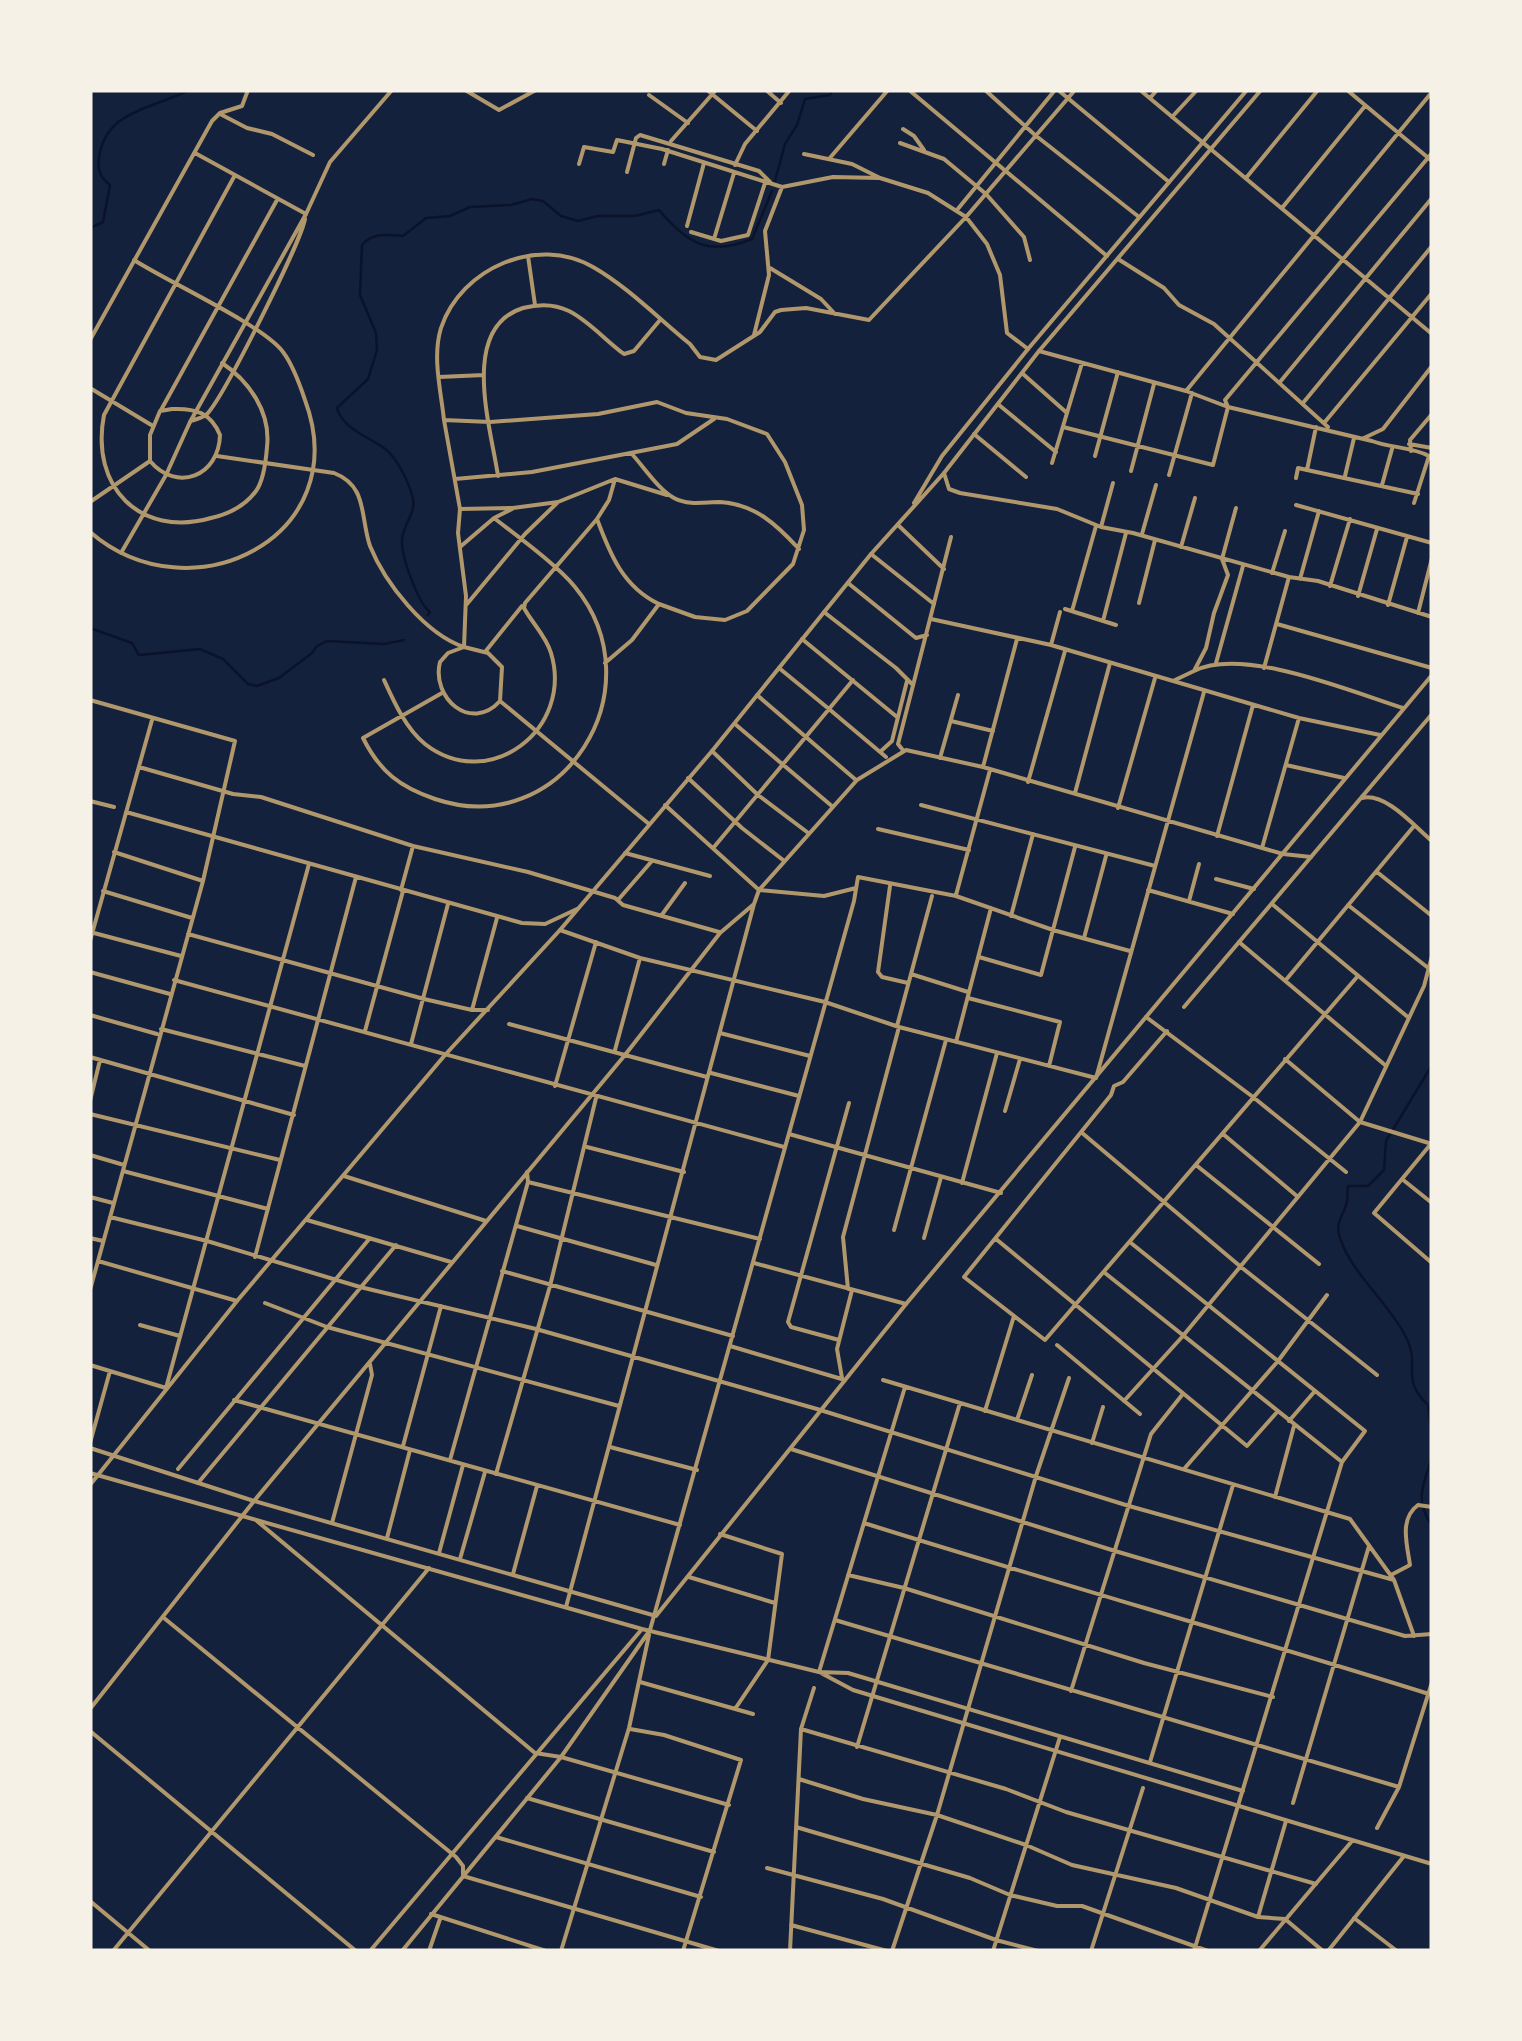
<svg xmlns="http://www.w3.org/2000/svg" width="1522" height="2041" font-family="'Varela Round',sans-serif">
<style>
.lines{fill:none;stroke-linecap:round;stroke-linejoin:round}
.stream{stroke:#0b132b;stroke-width:2.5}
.minor{stroke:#b1986c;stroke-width:4}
.tertiary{stroke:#b1986c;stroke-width:4}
</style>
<rect width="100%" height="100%" fill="#14213d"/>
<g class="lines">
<path class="stream" d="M775,181l10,-37 12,-19 8,-26 25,-4 2,-5
M90,228l13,-6 7,-37c-9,-7 -13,-14 -11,-27 6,-48 54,-49 90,-68
M428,615l2,-3c-12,-9 -29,-56 -28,-72 1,-17 16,-28 10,-45 -4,-14 -16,-39 -28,-47 -17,-12 -41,-19 -47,-40l31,-29 9,-29 -1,-17 -16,-38 2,-50c11,-13 26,-10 41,-9l23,-18 24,-2 20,-9 41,-2 21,-6 11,2 18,15 17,5 20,-5h37l24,-6c28,33 49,47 93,29l20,-48
M90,628l42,15 7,12 61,-6 23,10 25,25 9,2 22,-8 33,-25 5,-7 10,-5 57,3 20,-4
M1432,1065l-46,76 -2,29 -16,16h-20c-1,5 0,10 -1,15 -2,13 -13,21 -7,37 12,36 47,63 65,97 17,30 -6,43 23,70l4,30
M1432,1458c-9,27 -18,42 0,68"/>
<path class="minor" d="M465,90l34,20 37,-20
M707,90l50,41
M766,90l15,13
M909,90l198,166
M985,90l50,45 104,82
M1058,90l111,92
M1140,90l292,244
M1347,90l85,71
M649,95l39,28
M1150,98l7,-8
M222,115l25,13 25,6 41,21
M1172,117l25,-27
M903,129l11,7 10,14
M671,141l45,-51
M900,143l44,16 42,35 38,43 6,23
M195,153l111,61
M804,154l48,10 28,14 48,15 38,24 21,27 13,31 7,58 21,16
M829,159l59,-69
M579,164l5,-17 29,5 4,-12 45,9 120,38 51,-10 47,1
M664,164l4,-14
M735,165l10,-21 45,-54
M627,172l9,-34 4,-3 119,36 11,11
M1246,178l72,-88
M1282,208l83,-102
M957,210l98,-120
M687,226l17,-63
M691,232l30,9 27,-6 17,-52
M714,239l20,-66
M528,256l7,49
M1118,259l46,29 15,17 35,19 114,103
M770,268l51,31 14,15
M754,335l15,-60 -4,-44 17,-44
M90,340l122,-219 8,-8 22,-7 6,-16
M1039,351l147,40 42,16 144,34c18,7 41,6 57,15l-15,47
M222,363c27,18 49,49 45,84 -1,13 -3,33 -11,44 -11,15 -27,23 -45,27 -71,20 -121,-31 -107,-103l131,-240
M1023,374l44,39
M439,377l45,-2
M1280,382l152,-184
M90,388l63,38
M1186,391l246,-299
M1303,403l129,-157
M999,405l57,47
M161,410l116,-210
M444,420l16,89 -2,24 8,63 -2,51
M1324,423l108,-130
M1063,427l150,38 15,-58 -3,-7 207,-247
M974,434l52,43
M1364,438l19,-9 49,-63
M1409,444l23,4
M1411,451l-1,-11 22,-26
M631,453c13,14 27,36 43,45 15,8 31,4 46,4 35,2 57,23 79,47
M1095,456l23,-84
M1052,463l30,-100
M1307,470l111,24
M1131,471l23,-87
M944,473l5,16 11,4 97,16 44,18 32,6 156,44 29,4 114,36
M1169,475l23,-82
M498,476c-7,-48 -39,-148 25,-168 15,-4 32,-4 46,3 20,10 37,30 55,43l10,-3 26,-31
M1345,476l9,-38
M1296,478l2,-10 9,2 9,-43
M455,479l77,-7 145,-28 37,-25
M615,479l52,16
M1382,485l10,-36
M90,502l60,-41
M1296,505l136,38
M460,509l53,-1 45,-6 57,-23 -6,21 -12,19c13,35 26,68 62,85l-27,36 -27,23
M898,525l46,44
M1101,527l12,-44
M90,532c101,87 266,5 215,-132 -5,-15 -12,-35 -22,-48 -20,-27 -115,-70 -149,-92
M1142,534l14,-49
M460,547l34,-29 18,-9
M1181,547l14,-49
M121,553l45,-78 24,-53
M871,554l63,50
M1272,573l13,-42
M1300,579l19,-68
M848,583l68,55 11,-3
M1330,586l20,-67
M1358,596l19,-67
M1139,603l16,-63
M467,604l58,-70 32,-31
M659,604l36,13 30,3 22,-9 46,-47 11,-34 -2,-25 -17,-43 -18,-28 -40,-15 -41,-6 -29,-11 -59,12 -108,8 -46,-2c-3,-29 -12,-63 -3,-92 20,-60 96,-93 152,-61 35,20 66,52 97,77l10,13 16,3 44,-28 15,-20 6,-2 25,-2 63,12 97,-103 109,-127
M1388,605l19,-68
M1065,609l51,16
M1072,611l24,-85
M824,612l72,56 17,17
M1418,613l14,-55
M931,619l120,26 248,73 81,17
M1103,621l23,-88
M1277,624l155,44
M802,639l95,78
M1051,645l9,-33
M485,652l37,-46
M1216,663l27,-97
M779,668l50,41 24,-29
M1264,668l25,-91
M1194,671c49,-25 158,21 209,37
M384,680c10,22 22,49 41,64 64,50 149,-15 126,-91 -5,-17 -19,-30 -27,-45l1,-5 72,-84
M1173,681l21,-10 12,-23 8,-35 14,-38 -6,-16 14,-51
M442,693l-79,45c17,34 37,49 72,61 128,43 223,-111 140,-212 -18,-22 -58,-51 -81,-69
M757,695l99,85
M90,700l145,41 -32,140 -113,409
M951,721l42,10
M735,724l98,83
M902,749l-4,-5 53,-207
M712,751l46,44 49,37
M880,752l12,-11 15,-60
M940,758l18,-63
M1286,765l58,13
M139,767l94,27 28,3 152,49 115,26 87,26 8,7 96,27
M983,767l34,-128
M688,778l54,50 41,32
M1028,782l37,-131
M1075,793l35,-130
M1362,798c24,-6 53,29 70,43
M90,801l24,6
M665,805l94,85 65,6 32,-8
M921,805l234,61
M1118,808l37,-130
M126,812l396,111 23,1 32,-15
M878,829l91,21
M1217,836l36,-131
M714,847l115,-138 57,48
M1262,848l37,-130
M114,852l89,29
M625,853l85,23
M1377,872l55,44
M1216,879l38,10
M890,886l-12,86 4,5 26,6
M401,890l12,-44
M1148,890l85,24
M103,891l89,27
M956,895l34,-125
M618,900l33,-38
M1189,901l10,-37
M1272,904l137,114
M1348,905l79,62
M661,916l24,-33
M1011,916l22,-82
M560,930l80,28 185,44 74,25 197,51 108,-386
M94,933l87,23
M188,934l236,65 48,11h16
M1084,938l22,-82
M90,941l62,-221
M1239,942l146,123
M979,957l62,18 34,-128
M90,972l80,22
M911,974l57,18
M174,980l610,167
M1285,981l129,-155
M968,998l92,24 -11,44
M472,1010l25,-92
M90,1015l67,19
M1146,1017l107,80 93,75
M509,1024l198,53
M897,1026l35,-130
M161,1029l144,37
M365,1031l38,-140
M1167,1031l-44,51 -9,4 -3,9 -147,182 81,63 312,-363
M720,1033l90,23
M956,1042l35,-134
M411,1044l37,-140
M615,1050l25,-92
M90,1057l204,58
M1285,1059l75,63 72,22
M711,1073l88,23
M555,1086l41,-144
M90,1101l10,-41
M1005,1111l15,-52
M90,1114l190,46
M1081,1132l160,135 136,108
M789,1134l212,59
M1223,1134l75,63
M1430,1145l-56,68 58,50
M587,1147l97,25
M90,1155l34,10
M1196,1165l123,99
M123,1171l145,38
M344,1176l142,45
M1402,1179l30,24
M528,1182l232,57
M962,1183l35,-130
M90,1197l23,6
M110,1217l97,24 153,46 176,42 281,80 312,97 265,74
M307,1220l144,42
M517,1226l139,39
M894,1230l52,-190
M90,1238l13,3
M924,1238l17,-61
M996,1239l251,207 31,-35
M1131,1243l234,188 -23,31 -148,489
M255,1257l101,-380
M98,1261l139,40
M754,1263l152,41
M502,1271l231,65
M1105,1273l237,189
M848,1289l-5,-52 56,-210
M265,1303l62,24 292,79
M140,1325l40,11
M839,1340l-48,-13 -3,-5 61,-219
M1057,1345l83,69
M730,1346l115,34
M90,1365l76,23 143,-524
M842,1378l-5,-29 15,-59
M883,1380l467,139 44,61 20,56
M234,1400l446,125
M1124,1401l58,-64 178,-215 64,-136 8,-30
M985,1411l29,-95
M1017,1420l15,-45
M1289,1421l26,-30
M90,1443l20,-72
M1092,1443l11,-36
M403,1446l38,-140
M610,1447l87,23
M791,1449l324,102 290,85 27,-2
M450,1460l78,-278 -1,-10
M178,1469l192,-231
M1184,1469l94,-108 49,-66
M496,1474l54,-188 46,-188
M198,1483l198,-238
M1275,1497l19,-71
M257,1521l278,232 26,4 168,48
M332,1523l40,-148 -2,-11
M864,1523c188,59 377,112 565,171
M720,1534l62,20 -14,106 -33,49
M387,1538l23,-88
M439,1553l24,-88
M460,1559l25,-87
M513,1574l24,-88
M848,1575l56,13 240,75 129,34
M1391,1575l19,-10c-3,-21 -11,-46 8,-60l14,2
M689,1577l86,26
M566,1607l188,-703
M164,1618l292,239 7,9v10l256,75
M835,1620l564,167
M650,1630l204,-729 4,-24 98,19 97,34 77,21
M819,1672l86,-285
M640,1682l113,32
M1071,1691l80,-257 31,-39
M90,1709l164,-208 371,-446 95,-122 34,-29 5,-14 98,-110 49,-30 77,17 300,87 28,3
M630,1729l34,6 77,25 -58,191
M801,1729l205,60 60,23 250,72
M90,1731l266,220
M857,1747l103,-344
M1150,1762l83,-277
M799,1779l64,20 74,16 89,30 46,20 104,23 82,29 27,2 38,32
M527,1798l187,54
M1293,1803l76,-257
M796,1827l174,51 40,17 47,11h25l126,45
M1377,1828l22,-41 33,-105
M496,1837l205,60
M767,1868l116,31 113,41 42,11
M90,1901l60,50
M1258,1917l28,-96
M1354,1918l43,33
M791,1925l96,26
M113,1951l316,-383
M429,1951l11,-32
M790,1951l11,-222 13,-41
M892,1951l45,-136 99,-339 33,-98
M993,1951l67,-214
M1091,1951l52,-163
M1328,1951l76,-95"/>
<path class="tertiary" d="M172,409c24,-1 39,4 48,26 -1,41 -43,58 -70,26v-26l10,-24z
M191,421c5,-2 11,-3 15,-6 17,-16 94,-171 99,-196
M190,422l116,-208 24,-52 62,-72
M217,456l117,17c34,13 26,44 36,73 15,37 55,88 94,101
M914,503l28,-47 86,-107 219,-259
M464,647l24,6 14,14 -2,34c-29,32 -69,-3 -60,-39l8,-9z
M500,701l149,123
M1184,1007l248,-293
M90,1448l164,53 402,115 250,-312 526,-629
M90,1473l552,156 177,43 29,1 395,118
M90,1485l147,-184 208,-246 115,-125 152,-179 159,-197 73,-81 95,-122 222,-261
M821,1673l32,17 579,174
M431,1914l115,37
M370,1951l272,-322
M402,1951l159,-194 89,-127
M561,1951l68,-223 20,-93
M1259,1951l93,-110"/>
</g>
<rect width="1522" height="2041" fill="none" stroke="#f6f1e7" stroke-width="185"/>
</svg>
